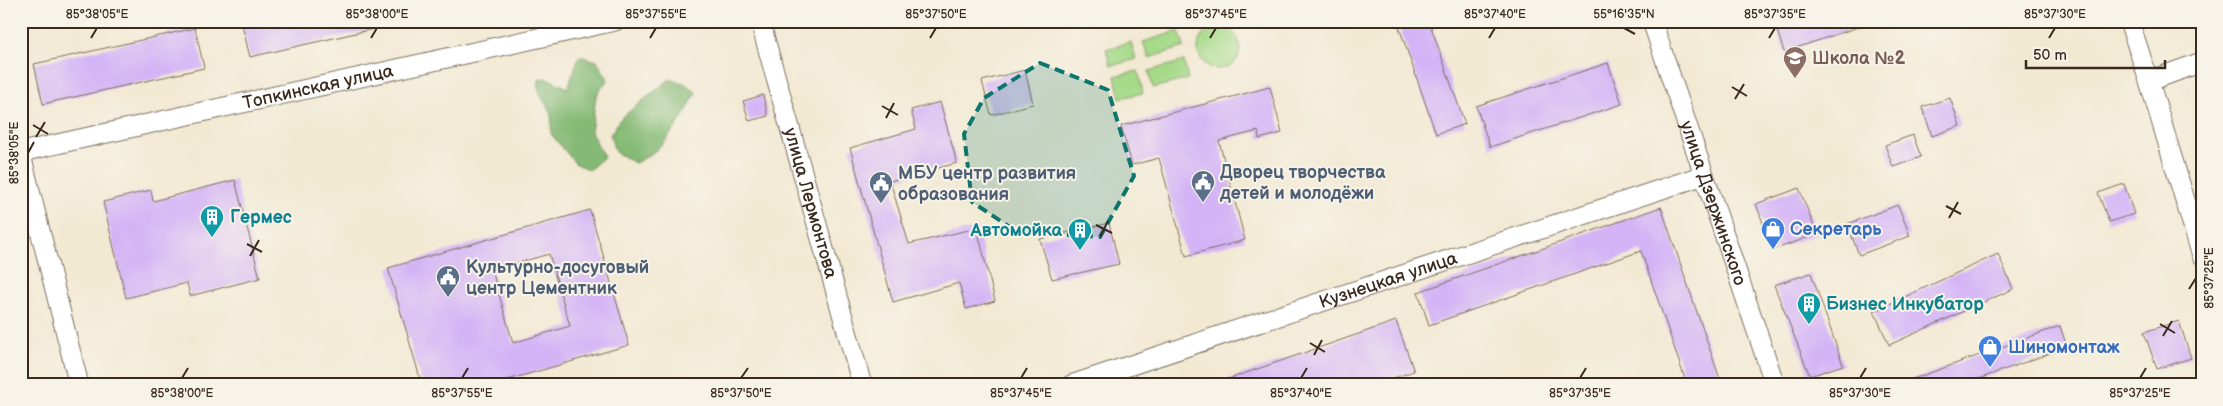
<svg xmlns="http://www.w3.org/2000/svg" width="2223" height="406" font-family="'Balsamiq Sans',sans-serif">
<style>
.green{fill:#a6da89;stroke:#708254}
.forest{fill:#84ba75;stroke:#60724a}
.building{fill:#d4b4f6;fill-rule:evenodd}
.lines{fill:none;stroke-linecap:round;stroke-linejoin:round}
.minor-casing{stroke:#7b6d5d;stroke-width:21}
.minor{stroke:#fff;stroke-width:19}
.marked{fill:#0f766e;fill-opacity:0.2;stroke:#0f766e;stroke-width:4;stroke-dasharray:10 6;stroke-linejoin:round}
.ticks{fill:none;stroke:#3b2a1e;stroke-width:2}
.labels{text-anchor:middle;stroke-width:4;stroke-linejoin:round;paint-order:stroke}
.education-label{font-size:18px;font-weight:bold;fill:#785e54;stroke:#f7f3e8;text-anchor:start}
.street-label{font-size:18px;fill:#3b2a1e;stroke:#f7f3e8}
.service-label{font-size:18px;font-weight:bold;fill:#4e5e75;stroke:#f7f3e8;text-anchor:start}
.culture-label{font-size:18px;font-weight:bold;fill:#0d838f;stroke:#f7f3e8;text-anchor:start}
.shop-label{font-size:18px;font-weight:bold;fill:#366cbe;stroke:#f7f3e8;text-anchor:start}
.neatline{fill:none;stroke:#3b2a1e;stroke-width:2}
.ticks-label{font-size:12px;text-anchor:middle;fill:#3b2a1e}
</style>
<rect width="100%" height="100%" fill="#f7f3e8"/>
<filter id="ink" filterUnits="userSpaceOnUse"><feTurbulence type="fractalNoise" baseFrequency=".02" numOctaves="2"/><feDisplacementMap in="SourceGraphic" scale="10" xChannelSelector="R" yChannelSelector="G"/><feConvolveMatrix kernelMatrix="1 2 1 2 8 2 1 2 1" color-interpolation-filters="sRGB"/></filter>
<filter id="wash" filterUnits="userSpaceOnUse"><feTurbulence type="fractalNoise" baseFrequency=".0096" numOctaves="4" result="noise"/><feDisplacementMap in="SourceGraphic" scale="20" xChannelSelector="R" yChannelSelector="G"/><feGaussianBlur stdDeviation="1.12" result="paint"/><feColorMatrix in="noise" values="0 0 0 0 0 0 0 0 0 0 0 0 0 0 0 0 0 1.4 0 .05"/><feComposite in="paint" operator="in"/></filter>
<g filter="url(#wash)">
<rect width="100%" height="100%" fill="#f2e9d3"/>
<path class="green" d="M1198 48a21 21 0 1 1 42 0a21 21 0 1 1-42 0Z
M1179,31l5,16 -35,11 -6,-16z
M1131,42l5,17 -25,7 -5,-17z
M1184,61l4,18 -35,9 -4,-17z
M1138,71l5,22 -23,5 -5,-22z"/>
<path class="forest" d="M579,56l18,5 11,18 -12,17 -5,36 13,25 -15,13 -14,-7 -24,-29c0,-6 1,-12 0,-18 -3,-15 -17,-21 -11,-38l9,1 19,9z
M670,79l14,4 12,9c-7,17 -28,50 -44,61 -5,4 -11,7 -17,10l-20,-11 -5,-17 10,-16z"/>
<g id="blocks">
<path class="building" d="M241,21h140l1,6 -132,30z
M1397,21h32l36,103 -29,10z
M1774,21h93v3l-83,28z
M195,28l9,40 -161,36 -9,-40z
M1608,63l14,41 -132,43 -14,-41z
M1025,70l8,34 -42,11 -9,-34z
M1270,87l12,46 -23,6 -1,-8 -39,10 26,99 -59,16 -27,-98 -27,7 -11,-39z
M763,95l5,21 -19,5 -6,-20z
M1950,98l10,28 -28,10 -10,-29z
M940,102l17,61 -67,18 19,63 68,-16 18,73 -29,8 -7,-26 -66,19 -43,-154 66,-19 -5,-19z
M1913,135l8,22 -28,10 -8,-22z
M235,180l25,98 -70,18 -3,-13 -61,15 -23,-96 48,-12 2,11z
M2124,184l10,30 -25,8 -11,-29z
M1799,188l18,46 -44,16 -17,-46z
M1898,205l12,31 -51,19 -12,-31z
M1661,207l61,178h-35l-46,-134 -212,74 -11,-33z
M590,210l39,135 -139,40h-68l-34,-117zM549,254l21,72 -57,17 -21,-73z
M1109,223l10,41 -67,15 -12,-40z
M1998,254l15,35 -124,56 -15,-34z
M1811,273l32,92 -33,11 -36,-91z
M1396,321l18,50 -41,14h-153v-3z
M2179,321l12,37 -34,11 -13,-37z
M2060,326l7,21 -105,38h-59l-1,-2z"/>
</g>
</g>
<g filter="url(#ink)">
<use href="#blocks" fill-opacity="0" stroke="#7b6d5d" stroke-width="1"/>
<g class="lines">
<g class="minor-casing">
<g id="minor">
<path id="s1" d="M760,21l102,364"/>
<path id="s2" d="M1652,21l123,364"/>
<path d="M2129,21l20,60 53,175"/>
<path d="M2149,81l53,-19"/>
<path id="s3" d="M21,152l594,-131"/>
<path d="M21,155l58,230"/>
<path id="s4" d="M1071,385l633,-210"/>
</g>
</g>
<use href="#minor" class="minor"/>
</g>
</g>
<path class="marked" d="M1040,63l68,27 26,86 -34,61 -84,-6 -44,-29 -8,-68 20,-36z"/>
<path class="ticks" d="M1624,28l11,6M91,38l6,-10M371,38l6,-10M650,38l6,-10M930,38l6,-10M1210,38l6,-10M1489,38l6,-10M1769,38l6,-10M2049,38l6,-10M1732,87l15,9M1735,99l9,-15M882,106l16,9M886,118l8,-15M33,125l15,9M36,137l9,-15M28,153l6,-11M1946,206l15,8M1949,218l9,-16M1096,225l16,8M1100,237l8,-16M247,244l15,8M250,256l9,-16M2189,289l7,-11M2160,324l15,9M2163,336l9,-15M1310,343l15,9M1314,355l8,-15M182,378l6,-10M462,378l6,-10M741,378l7,-10M1021,378l6,-10M1301,378l6,-10M1580,378l6,-10M1860,378l6,-10M2140,378l6,-10"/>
<defs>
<g id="school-pin" transform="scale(1.25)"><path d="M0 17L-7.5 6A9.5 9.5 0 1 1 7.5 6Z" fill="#8d6e63" stroke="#f7f3e8"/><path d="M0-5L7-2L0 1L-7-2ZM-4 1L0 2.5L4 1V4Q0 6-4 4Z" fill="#fff"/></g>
<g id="civic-pin" transform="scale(1.25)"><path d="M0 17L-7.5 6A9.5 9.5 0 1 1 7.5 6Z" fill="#5c6f8a" stroke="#f7f3e8"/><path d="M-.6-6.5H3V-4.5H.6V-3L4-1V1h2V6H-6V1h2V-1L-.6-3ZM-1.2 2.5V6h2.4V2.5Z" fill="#fff"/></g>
<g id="building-pin" transform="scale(1.25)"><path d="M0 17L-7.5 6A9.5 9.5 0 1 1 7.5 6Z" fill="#0f9aa8" stroke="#f7f3e8"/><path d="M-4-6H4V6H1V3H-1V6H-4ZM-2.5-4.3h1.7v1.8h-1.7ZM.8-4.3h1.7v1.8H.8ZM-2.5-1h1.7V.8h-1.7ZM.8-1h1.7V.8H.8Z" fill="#fff"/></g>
<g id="shop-pin" transform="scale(1.25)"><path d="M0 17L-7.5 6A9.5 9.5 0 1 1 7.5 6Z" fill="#3f7fe0" stroke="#f7f3e8"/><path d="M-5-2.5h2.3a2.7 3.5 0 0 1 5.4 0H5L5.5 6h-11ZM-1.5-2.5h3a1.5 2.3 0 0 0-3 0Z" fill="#fff"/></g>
</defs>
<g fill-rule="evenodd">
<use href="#school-pin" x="1795" y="58"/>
<use href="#civic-pin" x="1203" y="182"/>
<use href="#civic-pin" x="881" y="183"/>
<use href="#building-pin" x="212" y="217"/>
<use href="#shop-pin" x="1773" y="229"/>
<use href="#building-pin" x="1080" y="230"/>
<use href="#civic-pin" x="448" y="277"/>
<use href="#building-pin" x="1809" y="304"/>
<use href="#shop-pin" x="1990" y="347"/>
</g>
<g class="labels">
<g class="education-label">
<text x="1812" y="64">Школа №2</text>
</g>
<g class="street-label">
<text dy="6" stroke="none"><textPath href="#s3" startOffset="304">Топкинская улица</textPath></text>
<text dy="6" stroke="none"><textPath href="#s1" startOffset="189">улица Лермонтова</textPath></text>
<text dy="6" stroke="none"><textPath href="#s2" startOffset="192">улица Дзержинского</textPath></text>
<text dy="6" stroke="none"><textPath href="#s4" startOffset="334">Кузнецкая улица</textPath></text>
</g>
<g class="service-label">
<text x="1220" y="178">Дворец творчества<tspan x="1220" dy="21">детей и молодёжи</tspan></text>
<text x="898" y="179">МБУ центр развития<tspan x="898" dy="21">образования</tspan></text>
<text x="466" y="273">Культурно-досуговый<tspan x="466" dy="21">центр Цементник</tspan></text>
</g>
<g class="culture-label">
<text x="230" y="223">Гермес</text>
<text x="1062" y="236" text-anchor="end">Автомойка</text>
<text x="1826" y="310">Бизнес Инкубатор</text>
</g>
<g class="shop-label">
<text x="1790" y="235">Секретарь</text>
<text x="2008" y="353">Шиномонтаж</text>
</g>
</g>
<rect width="2223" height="406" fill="none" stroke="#f7f3e8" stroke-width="55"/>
<path d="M2026 60v8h139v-8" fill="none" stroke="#3b2a1e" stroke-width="2.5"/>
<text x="2033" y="60" font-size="15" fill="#3b2a1e" stroke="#f7f3e8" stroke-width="4" paint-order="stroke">50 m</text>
<rect x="28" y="28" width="2168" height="350" class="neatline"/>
<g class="ticks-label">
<text x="97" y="18">85°38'05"E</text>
<text x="377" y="18">85°38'00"E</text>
<text x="656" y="18">85°37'55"E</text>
<text x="936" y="18">85°37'50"E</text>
<text x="1216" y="18">85°37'45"E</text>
<text x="1495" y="18">85°37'40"E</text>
<text x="1624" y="18">55°16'35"N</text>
<text x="1775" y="18">85°37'35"E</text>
<text x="2055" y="18">85°37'30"E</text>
<text transform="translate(14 153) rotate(-90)" y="4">85°38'05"E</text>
<text transform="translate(2209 278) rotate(-90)" y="4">85°37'25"E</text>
<text x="182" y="397">85°38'00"E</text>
<text x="462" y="397">85°37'55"E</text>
<text x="741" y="397">85°37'50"E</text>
<text x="1021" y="397">85°37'45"E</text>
<text x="1301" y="397">85°37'40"E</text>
<text x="1580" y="397">85°37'35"E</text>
<text x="1860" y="397">85°37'30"E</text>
<text x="2140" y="397">85°37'25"E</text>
</g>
</svg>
